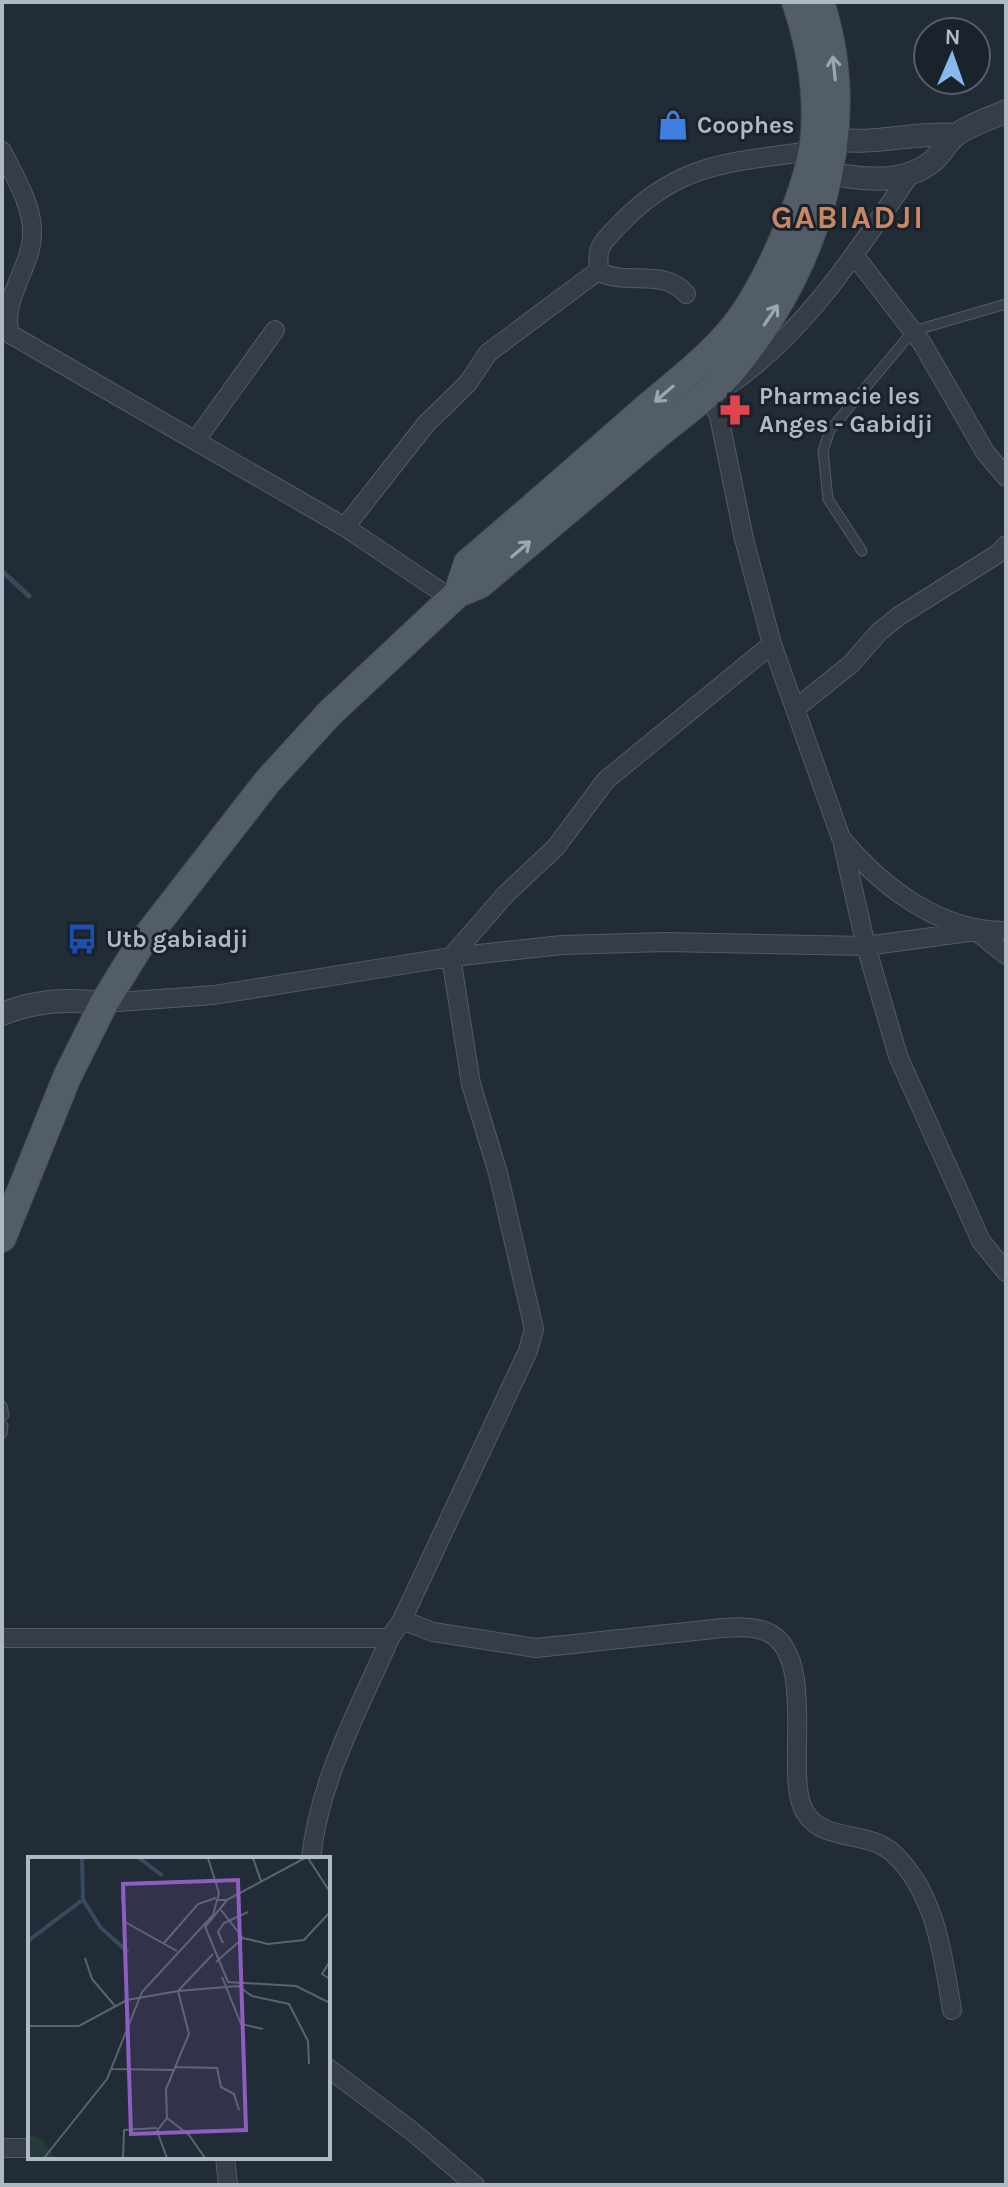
<svg xmlns="http://www.w3.org/2000/svg" width="1008" height="2187" font-family="Karla,sans-serif">
<style>
.lines{fill:none;stroke-linecap:round;stroke-linejoin:round}
.stream{stroke:#384b5e;stroke-width:5}
.service-casing{stroke:#525c64;stroke-width:11}
.minor-casing{stroke:#525c64;stroke-width:20}
.tertiary-casing{stroke:#525c64;stroke-width:24}
.primary-casing{stroke:#3e4750;stroke-width:30}
.service{stroke:#353e47;stroke-width:9}
.minor{stroke:#353e47;stroke-width:18}
.tertiary{stroke:#353e47;stroke-width:22}
.primary{stroke:#535d67;stroke-width:28}
.oneway{stroke:#9da7b1}
.labels{text-anchor:middle;stroke-width:6;stroke-linejoin:round;paint-order:stroke}
.poi-label{font-size:24px;font-weight:bold;fill:#afb9c3;stroke:#1a232b;text-anchor:start}
.district-label{font-size:32px;font-weight:bold;letter-spacing:2px;fill:#cc8661;stroke:#1a232b}
.inset-river{fill:none;stroke:#384b5e;stroke-width:4}
.inset-road{fill:none;stroke:#5a646e;stroke-width:2}
.view{fill:#8d5dc0;fill-opacity:0.15;stroke:#8d5dc0;stroke-width:4}
.inset-edge{fill:none;stroke:#afb9c3;stroke-width:4}
</style>
<rect width="100%" height="100%" fill="#212c36"/>
<g class="lines">
<path class="stream" d="M2,571l27,25"/>
<g class="service-casing">
<path id="service" d="M862,551l-34,-52 -5,-48 7,-21 83,-99 93,-27
M2,1406l2,9
M2,1433l1,-7"/>
</g>
<g class="minor-casing">
<path id="minor" d="M2,151c12,25 31,54 30,83 0,33 -32,66 -22,100l335,193 107,72
M854,255l68,88 63,109 21,25
M598,271c28,16 66,-4 88,23
M702,385l17,31 25,123 28,105 69,194c41,49 99,94 165,93
M726,387c80,-54 131,-136 185,-214
M196,440l79,-110
M345,527l81,-103 42,-41 20,-30 110,-82c1,-6 0,-13 1,-19 2,-11 15,-21 22,-29 58,-61 112,-61 190,-72
M795,709l56,-45 28,-32 20,-16 100,-63 7,-8
M843,845l23,101 32,110 83,185 25,31
M104,1003l110,-8 237,-38 55,-63 50,-47 50,-67 166,-136
M402,1620l31,12 103,16 187,-20c15,-1 34,-2 48,6 43,25 17,128 30,169 13,42 65,25 92,50 43,40 50,103 59,157
M2,1638h388
M311,1859c8,-79 48,-150 79,-221l12,-18 126,-269 6,-22 -36,-156 -27,-89 -20,-127 111,-12 104,-3 200,4 110,-15 30,24
M328,2068l85,64 62,53
M2,2148h28
M225,2157l3,28"/>
</g>
<g class="tertiary-casing">
<path id="tertiary" d="M818,135c42,15 93,-4 137,0
M813,169c37,10 89,19 121,-9 8,-7 13,-18 21,-24 13,-11 35,-17 51,-25
M2,1014c34,-14 66,-15 102,-11"/>
</g>
<g class="primary-casing">
<path id="primary" d="M458,593l10,-30c59,-50 117,-101 175,-152 34,-29 75,-59 101,-97 28,-42 67,-129 71,-180 3,-44 -5,-91 -19,-132
M2,1238l65,-161 37,-74 34,-55 129,-166 62,-68 129,-121 22,-9c57,-48 115,-97 172,-145 26,-22 57,-43 79,-68 84,-101 131,-240 89,-369"/>
</g>
<use href="#service" class="service"/>
<use href="#minor" class="minor"/>
<use href="#tertiary" class="tertiary"/>
<use href="#primary" class="primary"/>
</g>
<defs><path id="oneway-shaft" d="M-6 0H5M1.5-3L5.5 0L1.5 3" fill="none" stroke-width="1.6" stroke-linecap="round" stroke-linejoin="round" transform="scale(2)"/></defs>
<g class="oneway">
<use href="#oneway-shaft" transform="translate(834 68) rotate(-96)"/>
<use href="#oneway-shaft" transform="translate(771 315) rotate(-56)"/>
<use href="#oneway-shaft" transform="translate(664 394) rotate(139)"/>
<use href="#oneway-shaft" transform="translate(521 549) rotate(-40)"/>
</g>
<defs>
<g id="shop-bare" transform="scale(2.4)"><path d="M-5-2.5h2.3a2.7 3.5 0 0 1 5.4 0H5L5.5 6h-11ZM-1.5-2.5h3a1.5 2.3 0 0 0-3 0Z" fill="#3f7fe0" stroke="#1a232b" stroke-width="2.5" paint-order="stroke"/></g>
<g id="pharmacy-bare" transform="scale(2.4)"><path d="M-2-6h4v4h4v4h-4v4h-4v-4h-4v-4h4Z" fill="#e0444e" stroke="#1a232b" stroke-width="2.5" paint-order="stroke"/></g>
<g id="bus-bare" transform="scale(2.4)"><path d="M-5-6H5V4H4V6H2V4H-2V6H-4V4H-5ZM-3.5-4V0h7V-4ZM-3.5 1.2v1.5H-2V1.2ZM2 1.2v1.5H3.5V1.2Z" fill="#1a4fb4" stroke="#1a232b" stroke-width="2.5" paint-order="stroke"/></g>
</defs>
<g fill-rule="evenodd">
<use href="#shop-bare" x="673" y="125"/>
<use href="#pharmacy-bare" x="735" y="410"/>
<use href="#bus-bare" x="82" y="939"/>
</g>
<g class="labels">
<g class="poi-label">
<text x="697" y="133">Coophes</text>
<text x="759" y="404">Pharmacie les<tspan x="759" dy="28">Anges - Gabidji</tspan></text>
<text x="106" y="947">Utb gabiadji</text>
</g>
<g class="district-label">
<text x="848" y="228">GABIADJI</text>
</g>
</g>
<g transform="translate(28 1857)">
<rect width="302" height="302" fill="#212c36"/>
<path d="M0,276l15,7 12,18h-27z" fill="#263a39"/>
<path class="inset-river" d="M54,1l1,42 18,28 27,24M111,1l24,18M0,84l53,-40"/>
<path class="inset-road" d="M225,1l8,23M280,1l22,34M94,38l3,27 52,29M189,43h10l78,-42M193,53l22,28 25,6 36,-4 26,-28M176,67l24,58 68,4 34,17M178,69l21,-26M136,86l34,-39 18,-6M195,86l-5,-11 6,-9 24,-11M57,101l7,21 23,27M302,104l-8,13 8,5M188,105l27,-24M194,120l19,47 22,5M0,169h51l48,-26 51,-9 35,-37M147,210l42,1 4,19 13,7 5,16M84,212l62,1M139,261l-10,13 10,27M16,301l63,-79 35,-87 71,-77 6,-22 -11,-35M95,301l1,-28 33,-2M177,301l-16,-23 -22,-17 -1,-29 23,-55 -11,-43 60,-5 14,10 37,8 19,37 1,23"/>
<path class="view" d="M210,23l8,250 -115,4 -8,-250z"/>
<rect width="302" height="302" class="inset-edge"/>
</g>
<rect width="1008" height="2187" fill="none" stroke="#afb9c3" stroke-width="8"/>
<g transform="translate(952 56) rotate(2)"><circle r="38" fill="#1a232b" stroke="#565f68" stroke-width="2"/>
<path d="M0-6L14 30L0 20L-14 30Z" fill="#87b9f0"/>
<text y="-12" font-size="22" font-weight="bold" text-anchor="middle" fill="#afb9c3">N</text>
</g>
</svg>
